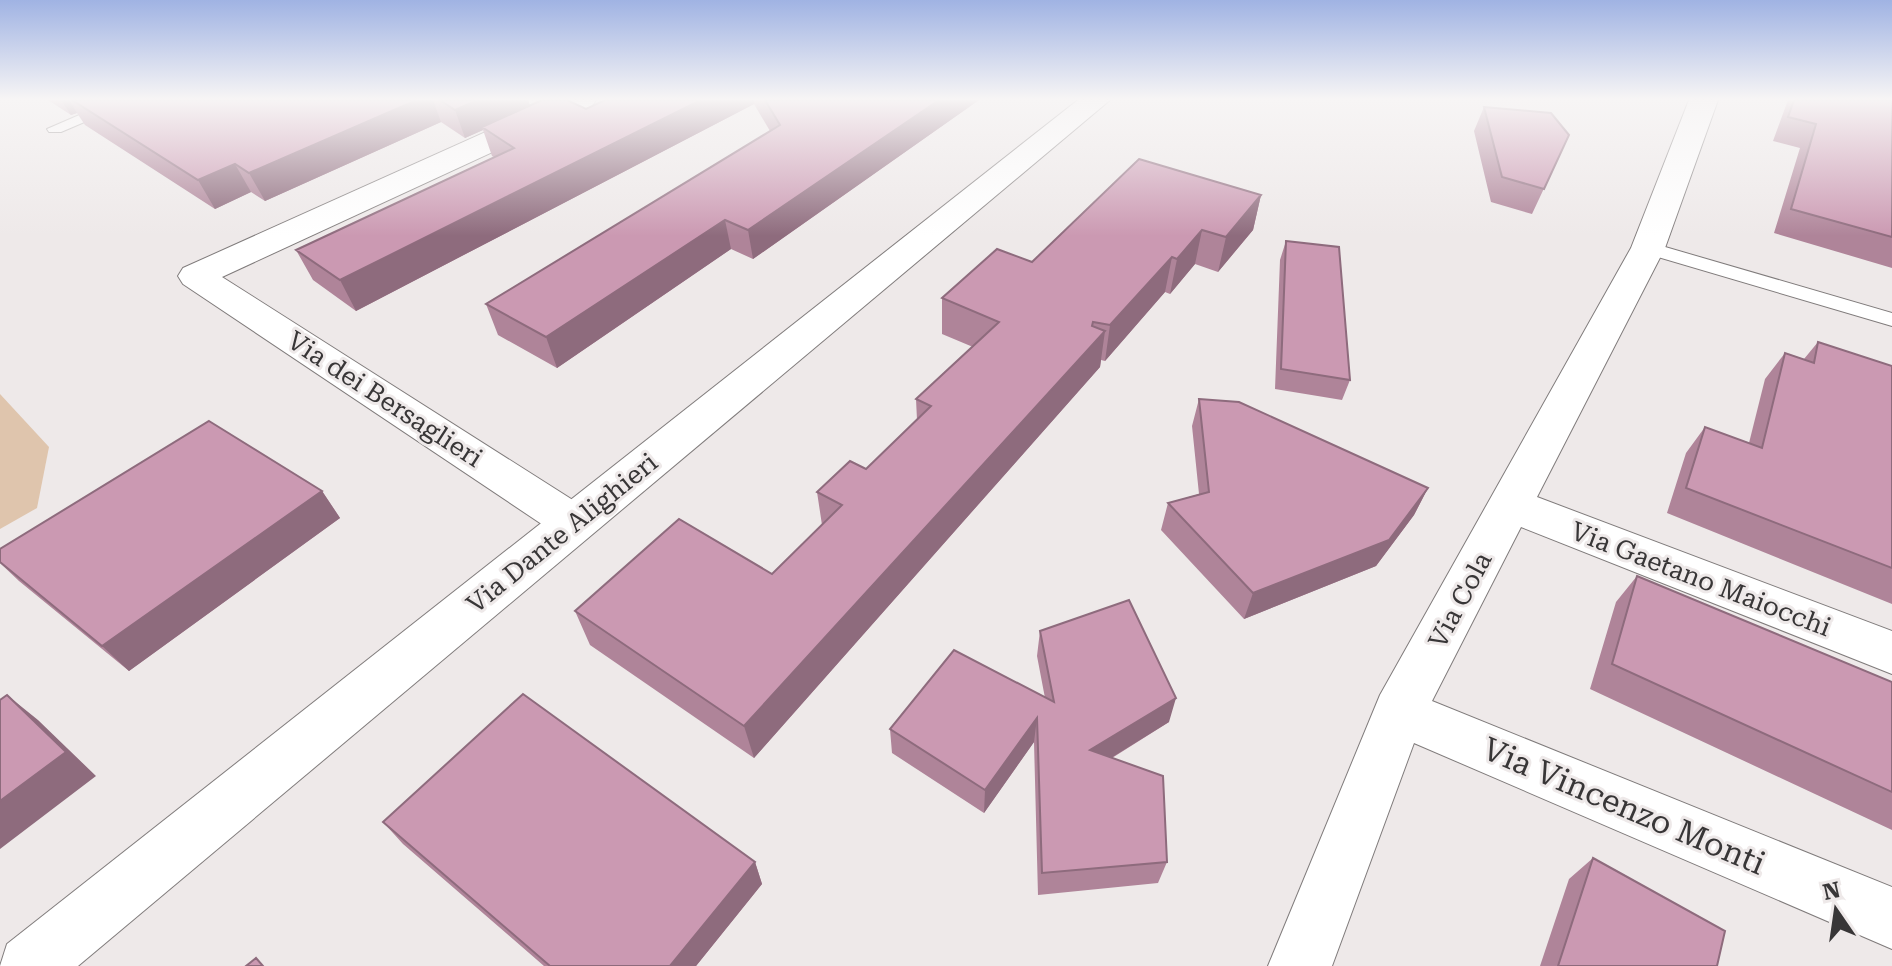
<svg xmlns="http://www.w3.org/2000/svg" width="1892" height="966" font-family="'Roboto Serif',serif">
<style>
.green{fill:#dfc5ad}
.lines{fill:none;stroke-linecap:round;stroke-linejoin:round}
.service-casing{stroke:#807c7c;stroke-width:2}
.minor-casing{stroke:#807c7c;stroke-width:2}
.tertiary-casing{stroke:#807c7c;stroke-width:2}
.service{fill:#fff;fill-rule:evenodd}
.minor{fill:#fff;fill-rule:evenodd}
.tertiary{fill:#fff;fill-rule:evenodd}
.wall{fill:#af8499}
.shaded-wall{fill:#8e6b7d}
.building{fill:#cb99b2;stroke:#8e6b7d;stroke-width:2}
.labels{text-anchor:middle;stroke-width:6;stroke-linejoin:round;paint-order:stroke}
.street-label{font-size:26px;fill:#383637;stroke:#eee9e9}
.near-street-label{font-size:32px;fill:#383637;stroke:#eee9e9}
</style>
<rect width="100%" height="100%" fill="#eee9e9"/>
<path class="green" d="M0,394l49,53 -12,61 -37,21z"/>
<g class="lines">
<g class="service-casing">
<path id="service" d="M114,100h22l-75,32h-12l-2,-3z
M1648,242l244,71v13l-251,-74 -2,-4 2,-4z"/>
</g>
<g class="minor-casing">
<path id="minor" d="M557,100h39l-4,6 -370,171 368,234 7,12 -7,12 -16,5 -16,-5 -375,-251 -5,-8 5,-8z
M1689,100h29l-53,148 -128,249 355,134v43l-371,-147 -89,174 460,186v62l-478,-206 -82,223h-64l112,-271 251,-447z"/>
</g>
<g class="tertiary-casing">
<path id="tertiary" d="M1078,100h32l-1032,866h-78l7,-22z"/>
</g>
<use href="#service" class="service"/>
<use href="#minor" class="minor"/>
<use href="#tertiary" class="tertiary"/>
</g>
<path class="wall" d="M48,100h480l2,6 56,3 19,-9h374l-226,159 -22,-10 -174,119 -59,-33 -12,-31 284,-173 -16,-27 -398,207 -43,-31 -17,-30 198,-93 -2,-1 -9,-26 -18,8 -24,-16 -176,79 -14,-9 -36,17 -130,-84 -8,-12 -6,2z
M1788,100h104v168l-118,-35 26,-85 -27,-7z
M1484,107l85,28 -37,79 -41,-12 -17,-71z
M1261,195l-8,35 -35,42 -23,-8 -25,30 -5,-2 -60,69 -4,-1 -1,7 -346,391 -164,-113 -15,-34 197,-37 50,-49 -5,-33 49,-23 51,-49 -1,-21 57,-52 -31,-13v-36l90,-36z
M1286,241l64,139 -8,20 -67,-11 5,-129z
M1818,342l74,24v238l-225,-91 19,-60 19,-26 44,16 16,-64 20,-26 19,6z
M1199,399l229,89 -14,27 -38,51 -132,53 -83,-89 7,-27 31,-9 -7,-68z
M322,491l18,27 -211,153 -110,-90 -19,-18v-14z
M1637,576l255,106v148l-302,-141 26,-87z
M1040,631l129,91 -57,36 55,104 -9,21 -120,12 -4,-153 -50,71 -92,-60 -2,-24 155,-31 -8,-42z
M383,822l372,40 7,22 -66,82h-152l-141,-122z
M1593,858l124,108h-177l29,-87z"/>
<path class="shaded-wall" d="M61,100h8l8,13 -6,2z
M417,100h16l8,22 -176,79 -16,-28z
M478,100h50l3,8 -49,19 1,3 -18,8 -10,-28z
M701,100h53v4l-398,207 -16,-31z
M939,100h40l-226,159 -5,-29z
M235,164l16,28 -36,17 -17,-29z
M1261,195l-8,35 -35,42 8,-35z
M725,220l6,29 -174,119 -11,-31z
M1202,230l-7,34 -25,30 7,-35z
M1172,257l-7,35 -60,69 5,-36z
M1105,331l-5,36 -346,391 -10,-32z
M1428,488l-14,27 -38,51 -132,53 9,-26z
M322,491l18,27 -211,153 -27,-25z
M7,695l31,25 58,56 -96,73v-48z
M1176,698l-7,24 -84,52 5,-24z
M1037,718l-3,24 -50,71 1,-23z
M755,862l7,22 -66,82h-26z"/>
<path class="building" d="M72,100h345l-168,73 -14,-9 -37,16z
M440,100h38l-23,10z
M542,100h25l19,9 19,-9h96l-361,180 -44,-30 218,-102 -32,-21z
M765,100h174l-191,130 -23,-10 -179,117 -60,-33 294,-179z
M1794,100h98v137l-101,-28 25,-85 -28,-7z
M1484,107l67,6 18,22 -25,54 -42,-12z
M1139,159l122,36 -35,42 -24,-7 -25,29 -5,-2 -62,68 -17,-3 -1,4 13,5 -361,395 -169,-115 104,-92 93,55 70,-69 -25,-13 33,-31 16,8 65,-63 -15,-7 83,-77 -57,-24 55,-49 35,13z
M1286,241l53,6 11,133 -69,-11z
M1818,342l74,24v202l-206,-80 19,-61 57,21 23,-95 29,10z
M1199,399l40,3 189,86 -39,52 -136,53 -85,-90 41,-11z
M209,421l113,70 -220,155 -102,-84v-13z
M1637,576l255,106v110l-280,-128z
M1129,600l47,98 -86,52 73,26 4,86 -125,11 -5,-155 -52,72 -95,-61 64,-79 100,52 -14,-71z
M523,694l232,168 -85,104h-120l-167,-144z
M7,695l59,57 -66,49v-101z
M1593,858l132,73 -8,35h-159z
M256,958l7,8h-17z"/>
<linearGradient id="sky" x2="0" y2="1"><stop stop-color="#a0b3e3"/><stop offset="0.42" stop-color="#f7f5f5"/><stop offset="1" stop-color="#f7f5f5" stop-opacity="0"/></linearGradient>
<rect width="1892" height="236" fill="url(#sky)"/>
<g class="labels">
<g class="street-label">
<text transform="translate(385 399) rotate(33)" y="9">Via dei Bersaglieri</text>
<text transform="translate(562 533) rotate(-39)" y="9">Via Dante Alighieri</text>
<text transform="translate(1701 579) rotate(21)" y="9">Via Gaetano Maiocchi</text>
<text transform="translate(1460 600) rotate(-62)" y="9">Via Cola</text>
</g>
<g class="near-street-label">
<text transform="translate(1624 806) rotate(23)" y="11">Via Vincenzo Monti</text>
</g>
</g>
<g transform="translate(1836 910) rotate(347)" stroke="#eee9e9" stroke-width="6" paint-order="stroke">
<path d="M0-6L14 30L0 20L-14 30Z" fill="#383637"/>
<text y="-12" font-size="22" font-weight="bold" text-anchor="middle" fill="#383637">N</text>
</g>
</svg>
